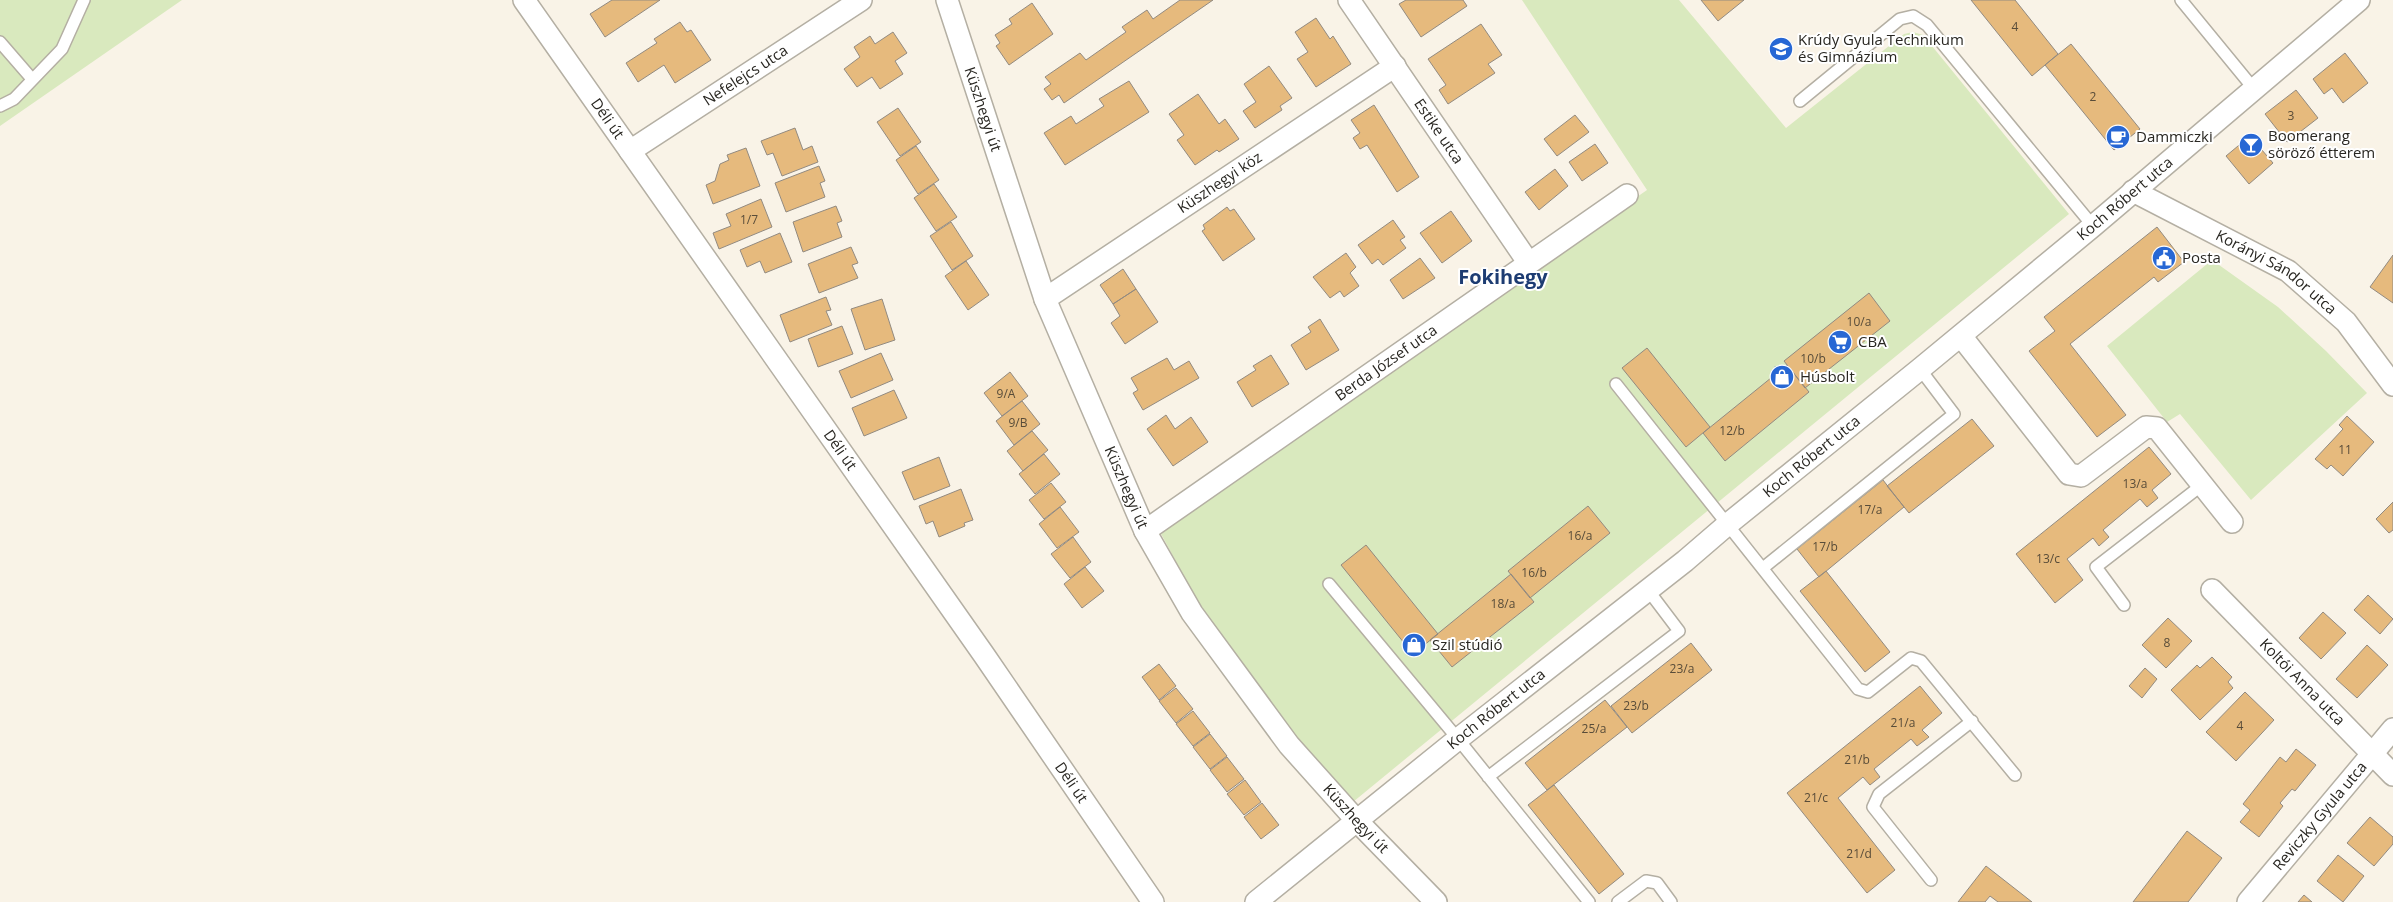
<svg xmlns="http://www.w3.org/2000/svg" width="2393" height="902" font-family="'Open Sans',sans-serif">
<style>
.green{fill:#d9e9be}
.building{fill:#e6ba7d;stroke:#928a80}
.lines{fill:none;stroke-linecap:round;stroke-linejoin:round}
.service-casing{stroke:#b4afa3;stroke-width:14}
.minor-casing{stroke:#b4afa3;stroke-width:24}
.service{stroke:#fff;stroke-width:11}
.minor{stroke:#fff;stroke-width:21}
.labels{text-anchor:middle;stroke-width:4;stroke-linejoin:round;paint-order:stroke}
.number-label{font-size:12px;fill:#584c39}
.poi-label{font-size:15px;fill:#292722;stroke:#fff;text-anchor:start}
.street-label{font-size:15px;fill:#292722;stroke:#fff}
.district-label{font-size:20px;font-weight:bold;fill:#1d3c72;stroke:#fff}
</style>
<rect width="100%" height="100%" fill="#f9f3e7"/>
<path class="green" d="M0,0h182l-182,126z
M1522,0h157l107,128 118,-94 9,-2 10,3 146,179 -716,588c-56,-62 -109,-128 -154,-199 -14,-23 -27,-49 -40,-73l488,-340z
M2212,260l66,47 48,44 41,42 -116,107 -71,-86 -13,8 -60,-76z"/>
<path class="building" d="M612,0h48l-55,37 -15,-23z
M1180,0h33l-149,103 -5,-8 -7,5 -8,-11 7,-5 -6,-7 35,-24 6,7 40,-28 -4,-5 25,-17 6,9z
M1406,0h57l4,6 -46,31 -22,-33z
M1701,0h43l-26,21z
M1971,0h44l43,54 -26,22z
M1032,3l21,31 -44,31 -13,-19 4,-3 -5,-8 17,-11 -3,-5z
M1316,18l14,21 3,-3 18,28 -35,23 -19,-28 11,-7 -13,-20z
M680,22l7,10 4,-2 20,30 -36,23 -11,-18 -26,17 -12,-19 31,-20 -3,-4z
M1481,24l21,31 -14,9 7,9 -47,31 -9,-14 7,-5 -18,-26z
M893,32l14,21 -12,8 8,13 -23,15 -8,-12 -15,10 -13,-18 16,-12 -6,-10 16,-11 5,8z
M2071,44l69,85 -26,21 -69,-85z
M2345,53l23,30 -25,20 -11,-15 -8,6 -11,-15z
M1269,66l23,32 -12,8 2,4 -27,18 -12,-17 13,-9 -12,-18z
M1129,81l20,31 -84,53 -21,-32 27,-17 5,8 28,-18 -5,-7z
M2296,90l22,28 -31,24 -22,-28z
M1198,94l21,30 6,-5 14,20 -20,13 -2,-2 -22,15 -18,-25 7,-5 -15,-21z
M1374,105l45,72 -22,15 -30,-47 -7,4 -7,-11 7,-5 -9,-13z
M898,108l23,34 -21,14 -23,-34z
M1575,115l14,17 -32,24 -13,-17z
M795,128l8,22 9,-4 6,16 -36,14 -9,-23 -6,2 -6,-14z
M2250,136l23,27 -24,21 -23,-28z
M1595,144l13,19 -26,18 -13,-19z
M916,146l23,34 -21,14 -22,-34z
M746,148l14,38 -47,18 -7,-19 9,-4 5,-17 9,-4 -2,-5z
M819,166l6,15 -5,2 5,14 -39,15 -11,-29z
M1555,169l13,17 -29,24 -14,-18z
M934,184l23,33 -21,14 -22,-33z
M761,199l11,28 -53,22 -6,-16 18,-7 -5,-12z
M836,206l6,15 -5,2 5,14 -39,15 -10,-30z
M1227,207l3,4 4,-2 21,30 -32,22 -21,-30 3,-2 -2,-4z
M1451,211l21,30 -30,22 -22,-30z
M1393,220l12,17 -5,3 6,8 -23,17 -5,-6 -6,5 -14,-19z
M951,222l22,34 -21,14 -22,-34z
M2157,227l27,35 -26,20 -4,-5 -84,67 56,71 -29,22 -68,-86 26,-20 -11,-14z
M780,233l12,29 -27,11 -5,-12 -13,6 -7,-17z
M851,247l7,16 -6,2 6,13 -39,15 -11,-29z
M1346,253l10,14 -6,6 9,13 -15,11 -4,-6 -10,7 -17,-21z
M2393,255v48l-23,-16z
M1420,258l15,20 -32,21 -13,-19z
M966,261l23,34 -21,15 -23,-34z
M1123,269l13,20 -23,15 -13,-19z
M1136,289l22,33 -33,22 -14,-21 9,-7 -7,-12z
M1869,293l21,28 -85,67 -21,-27z
M826,297l5,13 -5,1 6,14 -42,17 -10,-27z
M882,299l13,41 -30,10 -14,-41z
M1320,319l19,31 -33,20 -15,-25 20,-13 -3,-5z
M842,326l11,28 -35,13 -10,-28z
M1647,348l63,79 -24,20 -64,-79z
M881,353l12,27 -42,18 -12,-27z
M1271,355l18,29 -37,23 -15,-25 19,-12 -3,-4z
M1167,358l7,12 15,-9 10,17 -56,32 -10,-17 5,-3 -7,-12z
M1787,365l22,27 -84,69 -22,-28z
M1010,372l18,24 -26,20 -18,-23z
M894,390l13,28 -43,18 -12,-28z
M1022,401l18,23 -26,21 -18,-24z
M1166,415l9,14 16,-12 17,25 -35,24 -26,-37z
M2347,416l27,26 -31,34 -12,-11 -4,4 -12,-10 28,-30 -4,-4z
M1972,419l22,27 -85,67 -22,-27z
M1032,431l16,19 -25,21 -16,-20z
M2149,447l22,27 -19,16 6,8 -11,9 -7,-8 -37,31 6,7 -10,9 -6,-8 -26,21 16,21 -28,23 -39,-49z
M1044,454l16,20 -25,20 -16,-20z
M939,457l11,29 -36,14 -12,-28z
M1883,480l21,27 -85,70 -22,-28z
M1051,483l15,19 -22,17 -15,-19z
M961,489l12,31 -9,3 1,3 -26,11 -6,-16 -7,3 -7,-18z
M2393,502v28l-4,3 -13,-14z
M1588,506l22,27 -80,65 -22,-27z
M1060,507l19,25 -22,16 -18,-24z
M1073,537l18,25 -21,16 -19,-24z
M1366,545l72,89 -25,20 -72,-89z
M1085,567l19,24 -22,17 -18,-24z
M1826,571l64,81 -25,20 -65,-81z
M1511,574l23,28 -82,65 -22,-27z
M2368,595l25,24 -13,15 -26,-24z
M2323,612l23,21 -25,26 -22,-21z
M2168,618l24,23 -26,27 -24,-23z
M1691,643l21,27 -80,63 -21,-27z
M2367,645l21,20 -31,33 -21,-19z
M2212,657l20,20 -4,5 5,6 -33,32 -29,-30 26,-25 3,3z
M1159,664l17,22 -17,14 -17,-23z
M2145,668l12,11 -15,19 -13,-12z
M1920,686l22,27 -20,17 7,7 -12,9 -6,-7 -37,30 6,8 -10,8 -7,-8 -25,21 57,72 -28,23 -80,-100z
M1176,688l17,21 -17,14 -17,-22z
M2245,692l29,28 -38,41 -30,-29z
M1605,700l22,27 -80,63 -22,-27z
M1193,711l17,22 -17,13 -17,-22z
M1210,734l17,22 -17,13 -17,-22z
M2296,749l20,16 -21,26 -3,-2 -12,14 3,3 -24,31 -19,-15 10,-12 -7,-6 37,-47 6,5z
M1227,757l17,22 -17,13 -17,-22z
M1245,780l16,22 -17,13 -17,-21z
M1554,785l70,89 -25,20 -71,-89z
M1262,803l17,22 -18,14 -17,-22z
M2370,817l23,20v7l-19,22 -27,-23z
M2187,831l35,27 -34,44h-55z
M2338,855l26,21 -21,26 -26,-21z
M1986,866l46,36h-34l-8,-6 -5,6h-27z
M2304,895l8,7h-14z"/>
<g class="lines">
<g class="service-casing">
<path id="service" d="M2181,0l73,89
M0,42l32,37
M1800,101l100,-82 13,-3 14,9 166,201
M0,106l14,-7 48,-50 22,-49
M1616,384l242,305 10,3 43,-34 10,3 94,114
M1763,568l191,-154 -34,-45
M1329,584l129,155 131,163
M2124,605l-28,-38 106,-82
M1488,777l191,-146 -31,-41
M1931,880l-58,-73 6,-13 93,-73
M1618,902l28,-21 11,2 14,19"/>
</g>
<g class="minor-casing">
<g id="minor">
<path id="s1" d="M524,0l460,655 169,247"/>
<path id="s2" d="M947,0l98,299 100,232 47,82 97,132 68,76 79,81"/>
<path id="s3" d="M1349,0l179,262"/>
<path id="s4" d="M630,151l231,-151"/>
<path id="s5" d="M2133,191l155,80 58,51 47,63"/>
<path id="s6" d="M1045,299l350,-233"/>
<path d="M1961,336l108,138 12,2 65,-49 11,1 75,94"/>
<path id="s7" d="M1145,531l482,-336"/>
<path id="s8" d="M2212,590l181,185"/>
<path id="s9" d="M1256,902l202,-163 227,-178 43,-37 192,-155 173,-143 266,-226"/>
<path id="s10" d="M2248,902l145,-173"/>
</g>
</g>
<use href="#service" class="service"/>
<use href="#minor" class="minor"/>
</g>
<defs>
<g id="school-disc" transform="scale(1.25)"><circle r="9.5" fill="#2767d4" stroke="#fff"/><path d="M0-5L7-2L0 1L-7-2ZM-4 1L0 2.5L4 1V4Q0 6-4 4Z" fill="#fff"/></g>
<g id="cafe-disc" transform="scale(1.25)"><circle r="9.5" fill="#2767d4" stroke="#fff"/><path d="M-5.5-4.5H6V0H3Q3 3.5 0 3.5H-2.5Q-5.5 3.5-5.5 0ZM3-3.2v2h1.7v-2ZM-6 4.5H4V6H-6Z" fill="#fff"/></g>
<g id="bar-disc" transform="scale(1.25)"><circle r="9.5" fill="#2767d4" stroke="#fff"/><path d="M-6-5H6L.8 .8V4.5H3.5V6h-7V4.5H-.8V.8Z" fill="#fff"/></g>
<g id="civic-disc" transform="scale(1.25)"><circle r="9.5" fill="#2767d4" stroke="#fff"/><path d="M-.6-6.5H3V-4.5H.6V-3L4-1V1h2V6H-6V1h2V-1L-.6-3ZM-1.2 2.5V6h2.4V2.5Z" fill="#fff"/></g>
<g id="supermarket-disc" transform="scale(1.25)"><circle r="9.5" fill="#2767d4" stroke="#fff"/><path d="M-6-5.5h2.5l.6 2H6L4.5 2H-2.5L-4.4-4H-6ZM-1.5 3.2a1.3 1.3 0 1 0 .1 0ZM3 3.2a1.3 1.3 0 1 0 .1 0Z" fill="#fff"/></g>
<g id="shop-disc" transform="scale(1.25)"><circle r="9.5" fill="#2767d4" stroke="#fff"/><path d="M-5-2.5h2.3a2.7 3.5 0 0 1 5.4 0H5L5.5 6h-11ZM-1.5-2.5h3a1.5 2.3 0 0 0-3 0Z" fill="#fff"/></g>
</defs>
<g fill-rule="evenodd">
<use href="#school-disc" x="1781" y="49"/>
<use href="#cafe-disc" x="2118" y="137"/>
<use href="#bar-disc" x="2251" y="145"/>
<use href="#civic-disc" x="2164" y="258"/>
<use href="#supermarket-disc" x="1840" y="342"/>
<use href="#shop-disc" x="1782" y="377"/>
<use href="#shop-disc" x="1414" y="645"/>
</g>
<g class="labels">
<g class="number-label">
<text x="2015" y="31">4</text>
<text x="2093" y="101">2</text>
<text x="2291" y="120">3</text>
<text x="749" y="224">1/7</text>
<text x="1859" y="326">10/a</text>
<text x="1813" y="363">10/b</text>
<text x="1006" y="398">9/A</text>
<text x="1018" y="427">9/B</text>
<text x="1732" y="435">12/b</text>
<text x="2345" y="454">11</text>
<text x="2135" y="488">13/a</text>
<text x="1870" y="514">17/a</text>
<text x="1580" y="540">16/a</text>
<text x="1825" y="551">17/b</text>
<text x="2048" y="563">13/c</text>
<text x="1534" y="577">16/b</text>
<text x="1503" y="608">18/a</text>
<text x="2167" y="647">8</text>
<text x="1682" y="673">23/a</text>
<text x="1636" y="710">23/b</text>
<text x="1903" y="727">21/a</text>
<text x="2240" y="730">4</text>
<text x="1594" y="733">25/a</text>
<text x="1857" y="764">21/b</text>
<text x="1816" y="802">21/c</text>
<text x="1859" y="858">21/d</text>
</g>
<g class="poi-label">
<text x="1798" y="45">Krúdy Gyula Technikum<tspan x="1798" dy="17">és Gimnázium</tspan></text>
<text x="2268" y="141">Boomerang<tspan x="2268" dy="17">söröző étterem</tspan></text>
<text x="2136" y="142">Dammiczki</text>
<text x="2182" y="263">Posta</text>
<text x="1858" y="347">CBA</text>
<text x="1800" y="382">Húsbolt</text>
<text x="1432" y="650">Szil stúdió</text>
</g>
<g class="street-label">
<text dy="5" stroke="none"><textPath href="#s4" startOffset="138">Nefelejcs utca</textPath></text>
<text dy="5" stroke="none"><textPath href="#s2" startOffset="115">Küszhegyi út</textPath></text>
<text dy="5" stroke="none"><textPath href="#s1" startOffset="145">Déli út</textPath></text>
<text dy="5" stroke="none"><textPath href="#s3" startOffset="159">Estike utca</textPath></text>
<text dy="5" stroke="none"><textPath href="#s6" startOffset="210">Küszhegyi köz</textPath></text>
<text dy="5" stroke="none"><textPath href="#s9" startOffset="1118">Koch Róbert utca</textPath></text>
<text dy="5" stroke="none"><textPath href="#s5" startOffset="165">Korányi Sándor utca</textPath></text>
<text dy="5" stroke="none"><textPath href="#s7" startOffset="294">Berda József utca</textPath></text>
<text dy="5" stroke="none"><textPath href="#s1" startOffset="550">Déli út</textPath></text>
<text dy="5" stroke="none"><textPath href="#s9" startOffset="712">Koch Róbert utca</textPath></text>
<text dy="5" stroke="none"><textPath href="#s2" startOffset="520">Küszhegyi út</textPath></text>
<text dy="5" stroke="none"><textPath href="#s8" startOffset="129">Koltói Anna utca</textPath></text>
<text dy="5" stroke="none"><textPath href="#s9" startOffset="308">Koch Róbert utca</textPath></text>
<text dy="5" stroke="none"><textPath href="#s1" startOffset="955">Déli út</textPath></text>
<text dy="5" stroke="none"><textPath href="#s10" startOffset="112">Reviczky Gyula utca</textPath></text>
<text dy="5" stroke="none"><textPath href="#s2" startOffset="925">Küszhegyi út</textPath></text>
</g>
<g class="district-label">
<text x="1503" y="284">Fokihegy</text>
</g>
</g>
</svg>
